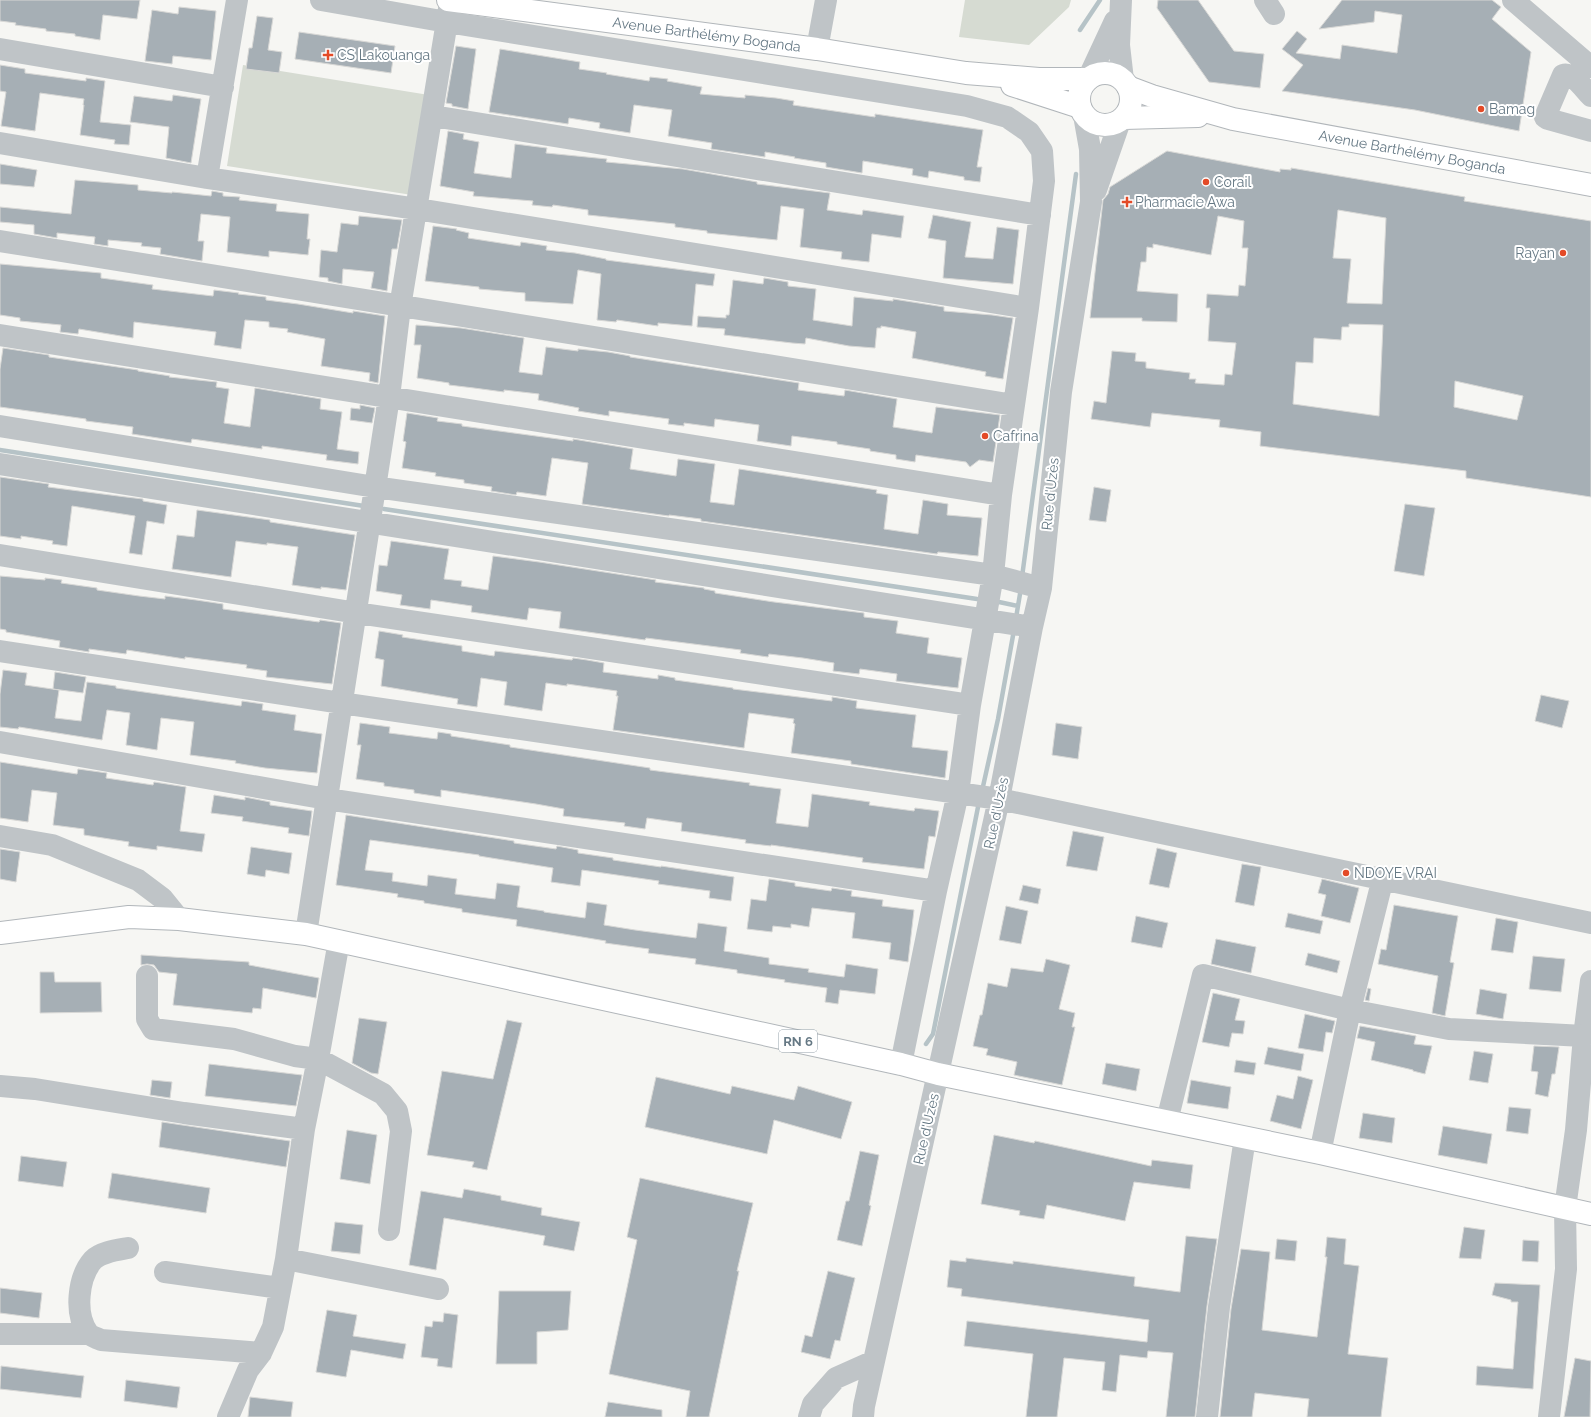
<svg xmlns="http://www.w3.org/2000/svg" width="1591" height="1417" font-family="Raleway,sans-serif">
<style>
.green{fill:#d6dbd2}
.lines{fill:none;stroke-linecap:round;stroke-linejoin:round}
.stream{stroke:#b6c3c7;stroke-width:4.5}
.building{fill:#a6afb5;stroke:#d8d8d6;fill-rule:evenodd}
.major-casing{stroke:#b1b6ba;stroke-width:24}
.minor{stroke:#bfc4c7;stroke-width:22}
.major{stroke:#fff;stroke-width:22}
.poi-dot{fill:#e34a27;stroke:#fff;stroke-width:1.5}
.labels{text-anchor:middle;stroke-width:4;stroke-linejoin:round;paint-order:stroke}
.shield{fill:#fff;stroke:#93a0a9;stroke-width:1}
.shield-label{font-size:13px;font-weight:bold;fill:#657884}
.street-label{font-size:14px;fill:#657884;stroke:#fff}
.poi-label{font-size:14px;fill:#657884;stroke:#fff;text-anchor:start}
</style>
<rect width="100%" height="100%" fill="#f6f6f3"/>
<path class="green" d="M965,0h106l-2,7 -40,38 -70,-8z
M243,65l186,30 -17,100 -185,-29z"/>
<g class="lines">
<path class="stream" d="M1080,30l20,-30
M0,450l364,56
M384,509l593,90
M1022,577l54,-403
M999,602l19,4
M1016,618l5,-30
M982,791l16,-72 16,-89
M926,1044l7,-10 46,-232"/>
</g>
<path class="building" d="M0,0h140l-3,19 -34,-4 -3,25 -25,-4v-2l-29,-3v-2l-31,-4 1,-2 -16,-2z
M1158,0h40l36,51 30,3 -4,34 -51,-6 -52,-74z
M1342,0h150l9,7 -9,12 39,33 -12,79 -104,-21 -133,-19 21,-26 -21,-16 15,-18 10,8 -11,14 44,6 2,-14 55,8 5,-38 -27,-4 -1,11 -55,7z
M179,7l37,4 -5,49 -38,-4 -1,8 -27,-3 7,-51 26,4z
M257,16l16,2 -5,32 14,2 -3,21 -33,-4 3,-21h3z
M299,32l96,14 -4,27 -96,-14z
M456,46l20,3 -8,60 -16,-3v-2l-6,-1z
M500,49l80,13 -1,7 28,4 -1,1 43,7 1,-4 18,2 -1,2 35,6 -2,7 45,4v-3l31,3 18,3 -1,4 48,7 34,5v-3l108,16 -6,37h5l-2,15 -16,-2v-3l-35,-6 -1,7 -16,-3 1,-6 -50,-8 -1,12 -36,-6v-4l-32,-5 1,-1 -30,-5v5l-54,-8 1,-6 -44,-7 4,-26 -38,-5 -4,28 -31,-5 1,-5 -31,-5 -1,6 -79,-12z
M0,65l25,4v4l61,8v-3l19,3 -5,41 31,3 -2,20 -15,-1 1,-4 -35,-5 4,-30h-1l1,-6 -44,-6 -5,38 -34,-5 5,-34 -6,-1z
M173,95l28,4 -10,64 -25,-5 3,-31 -39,-5 4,-26 38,5z
M448,131l16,3 -1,5 16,3 -5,31 37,5 4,-34 32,4 -1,5 61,6 -1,3 77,7 74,13v2l73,9 -3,17 35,5 1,-5 41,6 -3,22 -29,-4 -3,28 -28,-3 1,-7 -42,-5 4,-38 -23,-3 -4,34 -70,-7v-2l-32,-4v-3l-87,-9v-5l-35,-5 -1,2 -20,-2 1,-4 -60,-5 1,-4 -34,-6z
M1167,151l113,21v-3l11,1v-2l174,29 -1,4 127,20v276l-125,-19v-7l-206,-25 1,-14 -42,-5 1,-7 -68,-7 -2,14 -59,-8 3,-18 12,2 6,-52 24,2 -1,8 11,1v6l44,5 -1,6h7l-1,4 29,2 1,-11 7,1 4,-32 -28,-2 2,-33h-4l1,-14 31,2 1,-11 6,1 3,-38h-6l2,-27 -26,-5 -7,39 -58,-11v4l-6,-1 -1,15h-5l-4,29 41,3 -1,28 -35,-1v-3h-52l13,-118 5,-6 2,-7zM1338,210l48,8 -4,86 -35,-1 4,-44 -18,-1zM1349,324l34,1 -4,91 -86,-12 3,-42 17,1 1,-25 27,2 1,-13h7zM1455,381l68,15 -6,24 -63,-13z
M0,164l37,6 -3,17 -34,-3z
M75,180l63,5v5l34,3v-1l39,4 1,-5 11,2v3l17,1 -1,3 38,4 -1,7 33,3 -2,25h3l-2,16 -39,-4v6l-42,-5 3,-35 -29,-3 -3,27h6l-2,20 -42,-7 1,-6 -20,-2 1,-3 -34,-3v6l-14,-2 1,-7 -38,-4v5l-23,-4v-9l-34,-3v-15l71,7z
M933,215l38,7 -6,35 28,2 4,-32 22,3 -6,54 -70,-6 3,-37 -18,-3z
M359,216l43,4 -5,29h-5l-5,42 -16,-3 3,-16 -31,-3 -1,15 -14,-3v-3l-9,-1 2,-27 16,2 4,-29 17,2z
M433,226l24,3 -1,1 13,3 -1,5 52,8 1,-4 26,4 -1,4 29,3 31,6v1l109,14 -2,12 -17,-2 -4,42 -34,-3v3l-41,-6 -1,2 -19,-2 4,-46 -23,-4 -5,34 -48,-3v-8l-46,-4v-2l-54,-6z
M0,264l101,9v5l52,7 -1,4 61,7 1,-6 25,3 -1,1 28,3v3l32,4 55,9v-2l32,5 -7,67 -9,-2 1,-8 -49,-7 4,-27 -38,-7 1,-3 -19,-2v-5l-24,-2 -4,29 -27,-4 2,-13 -82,-10 -1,16 -54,-9 -1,5 -18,-2 1,-7 -41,-4v-3l-20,-3z
M764,278l24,4v4l28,3 -3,31 39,6 2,-29 39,4v-2l51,8v4l48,4 21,3 -10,61 -18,-3 1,-4 -74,-14 4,-26 -35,-6v2h-4l-2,20 -26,-2 -43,-8 -1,6 -13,-1 -68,-8 1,-6 -28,-2 1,-11 28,2v-3h3l4,-35 30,4z
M416,325l45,3 63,10 -5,34 23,3 4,-28 32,4v-2l30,3 22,4v1l169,26 -1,7 46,6 1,-6 52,9 -4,28 39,6 4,-26 64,8 -7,47 -14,-2 -9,7 -4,-5 -50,-7 -1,7 -19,-3v-4l-26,-4v-2l-33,-5v-2l-45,-6 -1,10 -34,-5 2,-16 -44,-6 -1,8 -30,-4v3l-16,-2 1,-5 -60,-8v5l-31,-5 1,-3 -41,-8 1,-6 -35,-4v2l-30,-4 -25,-3v-2l-32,-5 4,-33h-7z
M3,348l46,7v2l89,13v1l32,5 -1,1 48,5 -1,5 13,2 -5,34 26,4 5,-39 66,11 -1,10 22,3 -5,37 22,3 -1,12 -32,-4 1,-5 -65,-9v3l-70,-10 -1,4 -59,-9 1,-7 -47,-6v-2l-86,-12v-38z
M360,405l15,3 -3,15 -22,-3 1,-12 9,1z
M407,413l31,5 -1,3 25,3v2l111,15v-2l60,10 -3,20 46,7 2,-17 37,5 -5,38 24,3 5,-36 138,21 -1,3 12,2 -4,34 34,5 5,-34 25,4 -1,11 35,3 -4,38 -40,-4 -1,2 -236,-33v-2l-32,-4v1l-87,-12 6,-41 -36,-5 -6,38 -29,-4 -1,3 -25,-4 1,-4 -28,-4v-3l-29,-4 1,-3 -34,-5 4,-26 -3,-1z
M0,477l49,7 -1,3 78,10 17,2v2l24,4 -3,19 -17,-3 -5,34 -13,-2 6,-37 -63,-10 -5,40 -15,-2 1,-3 -32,-5v3l-21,-3z
M1094,487l17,3 -5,32 -17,-2z
M1405,504l30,4 -11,68 -30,-5z
M197,510l73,10v2l85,13 -9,55 -25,-3v2l-29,-4 6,-38 -31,-4v2l-31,-4 -5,36 -59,-8 5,-34 17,2z
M391,541l58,8 -5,30 18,2 -1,5 27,4 5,-34 46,6 117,18 -1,2 49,6v1l11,2v2l59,9 90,11v4l34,4 -2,12 33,5 -2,15 35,5 -4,30 -62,-7 1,-7 -37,-5 -1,5 -26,-3 1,-8 -31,-5 -34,-4 -1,3 -28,-4 1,-3 -95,-12 -1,2 -86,-12 2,-16 -32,-4 -2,12 -56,-8 1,-6 -41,-6 -1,9 -30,-4 2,-10 -26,-4 3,-26 8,1z
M0,576l45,4v-2l17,2 -1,3 36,5v2l42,6 26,3v-3l31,4 27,4v5l96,13 1,-2 21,3 -9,61 -66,-7 1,-6 -21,-3 1,-3 -62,-8v2l-58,-9 -1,4 -37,-5v3l-30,-5 1,-6 -54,-9v-2l-6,-1z
M379,631l24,4 -1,2 60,9v5l32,5 1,-5 77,9 1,-2 14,2 17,3 -1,9 55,7v-4l17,3v2l58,8v1l99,12v-4l25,4 -1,7 60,7 -4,32 36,4 -3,27 -94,-14v-3l-60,-8 4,-29 -2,-1 1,-4 -45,-6 -5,35 -131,-18 5,-34h-2l1,-5 -50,-7v2l-21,-3 -4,28 -38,-6 3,-23 -26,-4 -4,29 -20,-3 1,-5 -77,-13 3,-26 -9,-2z
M3,670l24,3 -2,12 34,5 -4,28 26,3 6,-39 29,4v2l125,18 1,-5 21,3 -1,6 34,5 -2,15 28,4 -5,39 -52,-5 -30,-5 1,-2 -46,-6 4,-33 -33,-4 -4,32 -31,-5 4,-32 -23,-3 -5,30 -83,-13 -1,2 -18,-2v-33z
M55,672l31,5 -3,16 -30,-4z
M1541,695l28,6 -7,27 -27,-7z
M360,723l30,4 -1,6 48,6 1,-7 13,2v2l59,9v2l140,21v2l100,13 -1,2 32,4 -5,34 32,4 4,-33 58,8 -1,3 45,6 1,-3 24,3 -4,26 -6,-1 -5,33 -62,-7 1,-4 -92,-13v1l-26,-3 1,-3 -65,-9 1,-8 -35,-5 -2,11 -21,-3 1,-3 -62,-7 1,-7 -28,-5 -95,-14v7l-27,-4v-3l-30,-4v-3l-28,-4 5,-34h-4z
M1056,723l26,4 -4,32 -26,-4z
M0,762l77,12 1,-5 29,4 -1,5 47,7 1,-3 32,5 -6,44 25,3 -3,18 -45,-6v4l-29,-4 1,-4 -45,-7v-6l-31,-4 4,-32 -25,-3 -4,32 -28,-4z
M214,795l31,5v-3l25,5v3l42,6 -3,25 -21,-3 1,-5 -47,-7 1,-4 -32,-4z
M346,815l168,26v2l42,6 1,-3 21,4v3l35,5v2l48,7v-1l73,11 -3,24 -22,-3 1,-7 -52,-7 1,-3 -77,-11 -2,16 -29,-4 2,-14 -74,-12v-1l-109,-15 -5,30 28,3 -1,8 35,5 1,-11 29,4 -2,15 40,5 2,-16 23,3 -3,21 27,4v1l41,6 2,-16 20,3 -3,20 31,5 61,8 2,-15 29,4 -3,24 45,7v6l40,5 -1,3 36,5 2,-13 32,5 -3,25 -35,-4 -2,14 -13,-2 2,-14 -43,-6 1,-2 -48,-7v-3l-42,-6 1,-5 -48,-6 1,-4 -44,-6 1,-2 -90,-15 1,-6 -55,-8v-3l-38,-6v-2l-27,-4 1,-3 -62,-9z
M1073,831l31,6 -7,34 -31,-5z
M251,847l41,6 -3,21 -23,-4 -1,7 -18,-3z
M1157,848l20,5 -8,35 -20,-4z
M0,849l20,3 -4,30 -16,-3z
M1242,864l19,3 -7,39 -19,-4z
M769,879l26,4v3l36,5 1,-3 20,3 -1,5 32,4 -1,6 32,4 -6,52 -19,-3 2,-16 -39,-5 3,-25 -43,-5 -3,19 -18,-3v4l-18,-2 -1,6 -25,-3 4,-30 15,2z
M1322,879l37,9 -9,35 -29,-7 5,-21 -8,-2z
M1023,885l18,4 -3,15 -19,-4z
M1394,905l64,11 -8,46 4,1 -9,53 -13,-3 6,-37 -60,-12 3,-15 5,1z
M1006,906l22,5 -7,33 -22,-4z
M1288,913l35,8 -3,13 -35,-7z
M1136,916l32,7 -6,25 -31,-6z
M1496,918l22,4 -5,31 -22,-3z
M1216,939l40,8 -5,26 -40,-9z
M1308,953l32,8 -3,12 -32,-8z
M141,955l108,7v3l70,13 -3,20 -53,-10 -2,21 -8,-1 -1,5 -79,-8 4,-31 -18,-2 -5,-7 -7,-1 -6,1z
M1533,956l32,3 -4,33 -32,-3z
M1046,959l24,6 -11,44 16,4 -3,14h3l-13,58 -48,-10 3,-13 -31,-7 2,-6 -15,-3 7,-31h2l6,-32 19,4 4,-19 32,4z
M40,972h14l1,10h46l1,30 -62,1z
M1368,988l3,1 -2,12 -4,-1z
M1480,989l27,5 -4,25 -27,-5z
M1213,993l27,6 -5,21 10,1 -2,13 -11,-1 -3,14 -27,-5z
M1305,1014l30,7 -3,12 -6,-1 -3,20 -25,-4z
M359,1018l28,4 -9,52 -7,-1 -19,-10z
M507,1020l15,3 -35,147 -15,-3 2,-5 -47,-7 15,-84 51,8z
M1360,1026l56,10 -2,8 18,2 -7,28 -12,-3v-1l-42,-10 4,-18 -18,-4z
M1534,1046l25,1 -4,27h-3l-4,23 -13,-3 3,-22 -7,-1z
M1268,1047l36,7 -3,17 -37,-7z
M1474,1051l19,3 -5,29 -19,-3z
M1236,1060l20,3 -2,12 -20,-3z
M1106,1063l34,6 -4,22 -34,-7z
M209,1064l93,11 -6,31 -91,-10z
M1298,1076l15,4 -12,49 -31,-8 7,-26 16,4z
M656,1077l74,17 2,-8 62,14 4,-14 54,16 -11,37 -67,-19 -7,34 -122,-27z
M152,1080l20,2 -2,16 -20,-3z
M1191,1080l40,7 -3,22 -41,-6z
M1509,1107l22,2 -3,25 -22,-3z
M1363,1113l32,5 -3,25 -33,-5z
M162,1122l128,19 -4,26 -127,-20z
M1443,1126l49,8 -5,30 -49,-9z
M347,1130l30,5 -7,49 -30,-5z
M994,1135l40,8 1,-2 116,25 1,-6 41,5 -3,24 -56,-7 -9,39 -78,-16 -3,14 -25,-4 1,-4 -39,-7z
M860,1151l19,4 -10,50 2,1 -9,40 -25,-6 9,-39h3z
M21,1156l46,6 -4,25 -45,-6z
M112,1173l98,15 -4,25 -98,-15z
M640,1178l113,25 -16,68h2l-30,146h-23l4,-26 -81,-17 28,-134 -10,-3z
M464,1189l37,7v4l41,8 -1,7 39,7 -6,29 -31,-6 2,-9 -101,-18 -8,52 -27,-5 12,-74 41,7z
M335,1222l28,3 -3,29 -29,-3z
M1464,1227l21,3 -4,29 -22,-1z
M1186,1236l31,3 -10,67 -12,111h-29l7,-64 -25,-2 -1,7 -27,-3 -4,37 -14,-2 3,-28 -41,-4 -7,59h-31l7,-63 -69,-8 3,-25 180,21 2,-22 -188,-24 1,-7 -15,-2 3,-27 16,2v-4l47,6v-3l122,16 -1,9 46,6z
M1327,1237l19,2 -2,25 15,2 -11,88 40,4 -7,59h-74l2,-18 -54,-6 -3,24h-32l11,-108 10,-60 29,3 -8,78 55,7 10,-80h-2z
M1277,1239l20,2 -2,20 -20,-2z
M1523,1240l16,1 -1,21 -16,-1z
M828,1271l27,7 -15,63 -5,-1 -5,19 -29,-7 4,-17 7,2z
M1495,1283l45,2 -7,104 -57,-4 1,-19 36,3 5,-67h-7v-2l-19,-5z
M0,1288l42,5 -3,25 -39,-5z
M499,1291h72l-3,39 -31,2v32h-41z
M327,1310l30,5 -4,21 53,8 -3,15 -52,-9 -5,27 -30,-5z
M444,1313l14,2 -6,53 -15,-2 1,-7 -17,-2 4,-31 7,1 1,-6 10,1z
M1575,1358l16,3 -1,56h-26z
M1,1366l83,10 -3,22 -81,-9z
M126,1380l54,7 -3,21 -53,-7z
M250,1397l43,5 -2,15h-43z
M608,1402l54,8v7h-57z"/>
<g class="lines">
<g class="major-casing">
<g id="major">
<path id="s1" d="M448,0l369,49 149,24 73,6h49"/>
<circle cx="1105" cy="99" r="26"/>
<path d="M1012,85l68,22"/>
<path id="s2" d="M1128,87l24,9 81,23 358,66"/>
<path d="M1124,118l74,-2"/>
<path d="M0,933l129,-16 50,2 127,15 595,130 37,10 382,79 271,61"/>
</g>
</g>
<path class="minor" d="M321,0l126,22 520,84 40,11 22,15 13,19 2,30 -16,127 -27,187 -8,80 -23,130 -12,88 -22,98 -35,173
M1121,0l-2,45 4,35
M1265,0l9,14
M1513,0l78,67
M0,49l223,38
M817,49l9,-49
M1088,79l27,-58
M1591,96c-7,-7 -18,-24 -28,-21l-18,42 3,2 43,12
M433,116l607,99
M0,143l207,35 210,31 611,99
M207,178l30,-178
M1096,190l24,-69
M0,241l1014,164
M0,335l1001,160
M0,426l375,61 618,88 48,13
M0,464l1032,163
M0,555l357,58 613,92
M0,651l342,52 657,96 592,124
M0,742l327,57 609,92
M0,836l52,9 86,35 24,18 17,21
M306,934l83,-537 11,-90 49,-298
M147,976v43l6,10 81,10 61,17 23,3 65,35 14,17 4,20 -12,99
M0,1086l35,3 149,24 120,16
M1167,1121l36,-146 147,35 99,19 135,7
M1320,1153l30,-143 33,-132
M128,1248c-11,2 -27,4 -35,12 -15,17 -19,54 -5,73 2,3 9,5 13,7l160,13
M286,1259l152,30
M165,1272l115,16
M0,1334h88
M228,1417l20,-47 13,-17 12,-26 13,-68 18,-130 14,-70 21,-118
M809,1417l4,-13 23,-26 38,-17
M863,1417l1,-11 135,-607 33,-172 9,-39 20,-196 30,-190 -1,-53 -6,-34
M1207,1417l12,-110 26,-169
M1549,1417l17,-148 -1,-61 11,-78 8,-94 7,-55"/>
<use href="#major" class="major"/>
</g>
<g class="poi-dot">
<path d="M326 49h4v4h4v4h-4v4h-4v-4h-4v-4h4z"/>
<circle cx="1481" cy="109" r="4"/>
<circle cx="1206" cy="182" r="4"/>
<path d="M1125 196h4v4h4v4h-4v4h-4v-4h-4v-4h4z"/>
<circle cx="1563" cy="253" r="4"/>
<circle cx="985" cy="436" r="4"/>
<circle cx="1346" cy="873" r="4"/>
</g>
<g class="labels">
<rect class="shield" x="779" y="1030" width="38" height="22" rx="3"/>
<g class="shield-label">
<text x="798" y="1046">RN 6</text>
</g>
<g class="street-label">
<text dy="5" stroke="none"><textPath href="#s1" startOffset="261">Avenue Barthélémy Boganda</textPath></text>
<text dy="5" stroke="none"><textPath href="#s2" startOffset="292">Avenue Barthélémy Boganda</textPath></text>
<text transform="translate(1050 494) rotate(-84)" y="5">Rue d'Uzès</text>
<text transform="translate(996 813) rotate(-78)" y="5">Rue d'Uzès</text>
<text transform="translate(926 1129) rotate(-77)" y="5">Rue d'Uzès</text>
</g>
<g class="poi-label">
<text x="337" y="60">CS Lakouanga</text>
<text x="1489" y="114">Bamag</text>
<text x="1214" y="187">Corail</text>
<text x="1135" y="207">Pharmacie Awa</text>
<text x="1555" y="258" text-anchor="end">Rayan</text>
<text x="993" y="441">Cafrina</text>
<text x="1354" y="878">NDOYE VRAI</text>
</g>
</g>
</svg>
